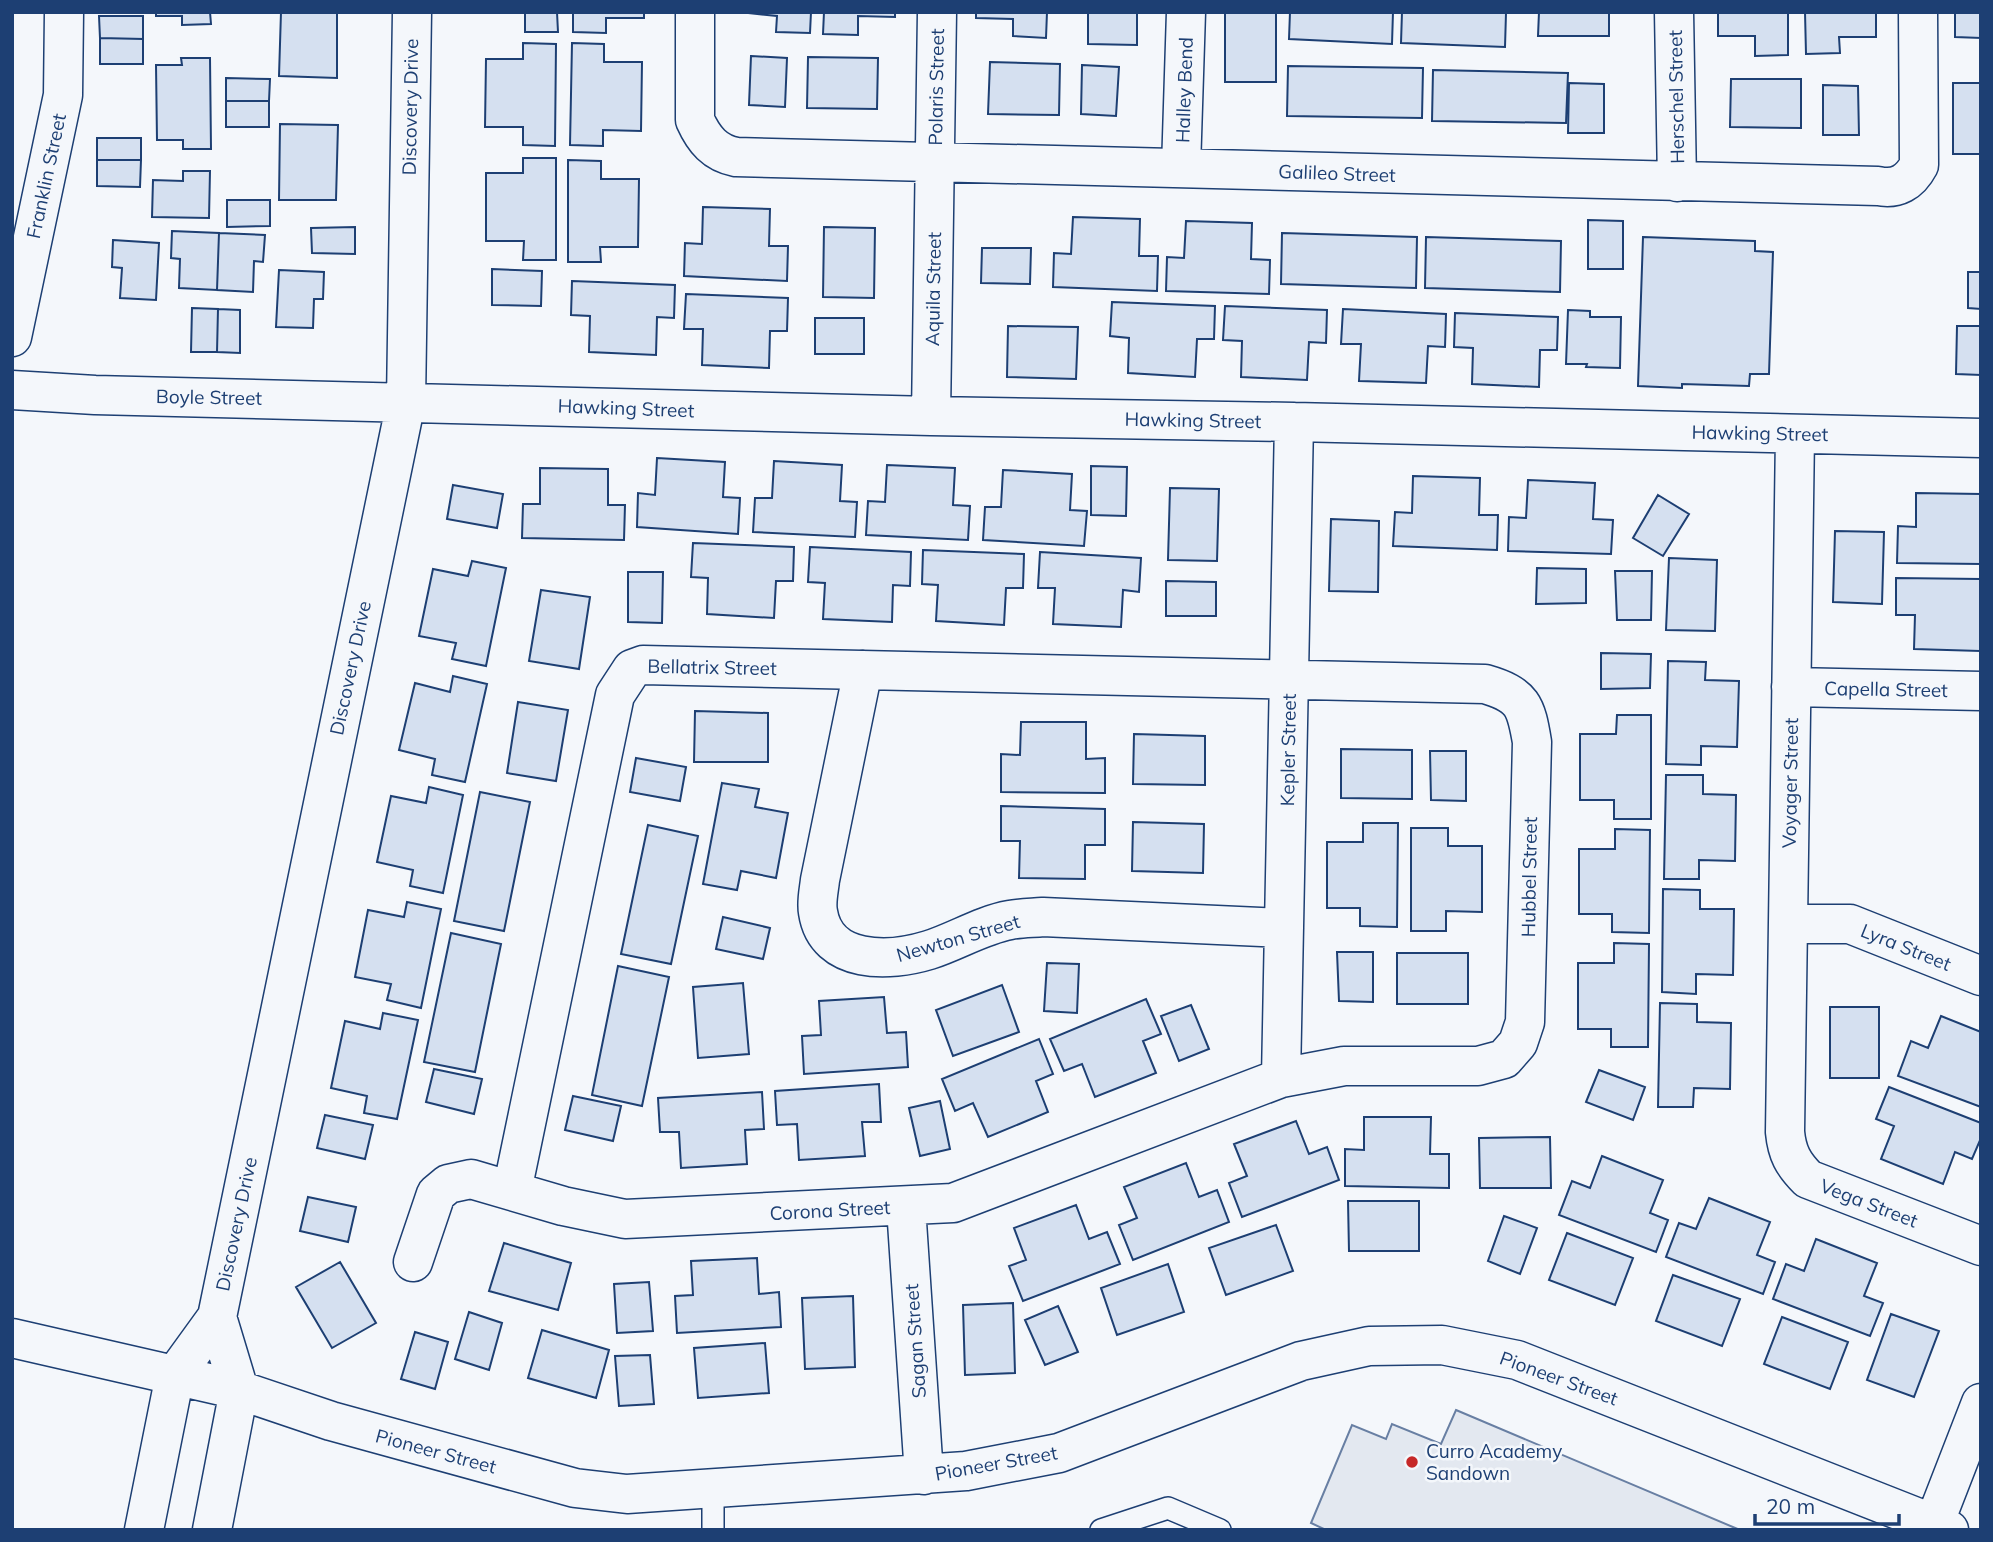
<svg xmlns="http://www.w3.org/2000/svg" width="1993" height="1542" font-family="Mulish,sans-serif">
<style>
.parking{fill:#e3e8f0;stroke:#687fa3;stroke-width:2}
.building{fill:#d5e0f0;stroke:#1d3f73;stroke-width:2}
.lines{fill:none;stroke-linecap:round;stroke-linejoin:round}
.service-casing{stroke:#1d3f73;stroke-width:24}
.minor-casing{stroke:#1d3f73;stroke-width:41}
.service{stroke:#f4f7fb;stroke-width:21}
.minor{stroke:#f4f7fb;stroke-width:38}
.poi-dot{fill:#c62828;stroke:#f4f7fb;stroke-width:2.5}
.labels{text-anchor:middle;stroke-width:5;stroke-linejoin:round;paint-order:stroke}
.street-label{font-size:19px;fill:#1d3f73;stroke:#f4f7fb}
.poi-label{font-size:19px;fill:#1d3f73;stroke:#f4f7fb;text-anchor:start}
</style>
<rect width="100%" height="100%" fill="#f4f7fb"/>
<path class="parking" d="M1456,1410l284,120h-414l-15,-7 41,-98 34,14 6,-15 49,20z"/>
<path class="building" d="M156,12h54l1,12 -29,1v-9h-26z
M281,12h56v66l-58,-2z
M557,12l1,20h-33v-19h-38z
M573,12h71v6h-38v15l-33,-1z
M739,12h72l-1,21 -34,-1 1,-16z
M824,12h71v5l-37,-1v19l-35,-1z
M976,12h71l-1,26 -33,-2v-17l-37,-1z
M1088,12h49v33l-49,-1z
M1290,12h103l-1,32 -103,-5z
M1402,12l104,1 -1,34 -104,-4z
M1539,12h70v24h-71z
M1718,12h70v43l-33,1v-20h-37z
M1805,12h71v25h-37l1,16 -34,1z
M1955,12h26v26l-26,-1z
M1225,13h51v69h-51z
M99,16h44v23l-43,-1z
M100,38l43,1v25h-43z
M523,43l33,1 -1,102 -32,-1v-18h-38l1,-68h37z
M572,43l32,1v18h38l-1,69 -38,-1v16l-33,-1z
M751,56l36,2 -2,49 -36,-2z
M808,57l70,1 -1,51 -70,-1z
M181,58h29l1,91h-28v-9h-26l-1,-75h26z
M990,62l70,2 -1,51 -71,-1z
M1082,65l37,2 -3,49 -35,-2z
M1288,66l135,2 -1,50 -135,-2z
M1433,70l135,3 -2,50 -134,-2z
M226,78l44,1 -1,22h-43z
M1731,79h70v49l-71,-1z
M1569,83l35,1v49h-36z
M1953,83h28v71h-28z
M1823,85l35,1 1,49h-36z
M226,101h43v26h-43z
M280,124l58,1 -2,75h-57z
M97,138h44v22h-44z
M523,158h33v102h-33l1,-19h-38v-68h37z
M97,160h44l-1,27 -43,-1z
M568,160l33,1v18h38l-1,68h-38l1,15h-33z
M183,171h27l-1,47 -57,-1 1,-37 30,1z
M227,200h43v26l-43,1z
M703,207l67,2 -1,37h19l-1,35 -103,-5 1,-33 17,1z
M1073,217l67,2 -1,37h19l-1,35 -104,-4 1,-34 17,1z
M1588,220l35,1v48h-35z
M1186,221l66,2 -1,36 19,1 -1,34 -103,-3 1,-34 17,1z
M355,227v27l-43,-1 -1,-25z
M824,227l51,1 -1,70 -51,-1z
M172,231l47,2 -2,57 -38,-2 1,-29 -9,-1z
M219,233l46,2 -2,27 -9,-1 -1,31 -36,-2z
M1282,233l135,4 -1,51 -135,-4z
M1426,237l135,4 -1,51 -135,-4z
M1643,237l112,4v10l18,1 -4,122h-19l-1,12 -67,-2v4l-44,-2z
M113,240l46,3 -3,57 -36,-2 2,-30 -10,-1z
M982,248h49l-1,36 -49,-1z
M492,269l50,2 -1,35 -49,-1z
M279,270l45,2 -1,27h-9l-1,29 -37,-1z
M1968,272h13v37l-13,-1z
M572,281l103,4 -1,33 -17,-1 -1,38 -67,-3 1,-36 -19,-1z
M686,294l102,4 -1,33h-17l-1,37 -67,-3 1,-36h-19z
M1112,302l103,4 -1,33h-17l-2,38 -67,-4 1,-35 -19,-2z
M1225,306l102,4 -1,33 -17,-1 -2,38 -66,-3 1,-36 -19,-1z
M192,308l26,1 -1,43h-26z
M218,309l22,1v43l-23,-1z
M1343,309l103,5 -1,33 -17,-1 -2,37 -67,-2 2,-37h-20z
M1568,310l22,1v6h31l-1,51 -34,-1 1,-3h-21z
M1455,313l103,4 -1,33h-17l-1,37 -67,-3 1,-36 -19,-1z
M815,318h49v36h-49z
M1008,326l70,1 -2,52 -69,-2z
M1957,326h24v49l-25,-1z
M657,458l68,4 -2,35 17,1 -2,36 -101,-7 1,-34 17,2z
M774,461l68,4 -2,36 17,1 -2,35 -102,-5 2,-34h17z
M887,465l68,3 -2,37 17,1 -2,34 -102,-5 2,-34 17,1z
M1091,466l36,1 -1,49 -35,-1z
M540,468l68,1v36h17l-1,35 -102,-2 1,-34h17z
M1003,470l69,4 -2,36 17,1 -3,35 -101,-6 2,-33h16z
M1413,476l67,2 -1,37h19l-1,35 -104,-4 2,-34 17,1z
M1528,480l67,3 -2,36 20,1 -2,34 -103,-3 1,-34 17,1z
M453,485l50,9 -6,34 -50,-9z
M1170,488l49,1 -2,72 -49,-1z
M1916,493l65,1v70l-84,-1 1,-37 18,1z
M1658,495l31,19 -26,42 -30,-18z
M1331,519l48,2 -1,71 -49,-1z
M1835,531l49,1 -2,72 -49,-2z
M693,543l101,4 -1,34h-17l-2,37 -67,-4 1,-36 -17,-1z
M810,547l101,5 -1,34 -17,-1 -1,37 -69,-3 2,-36 -17,-1z
M923,550l101,4 -1,34h-17l-2,37 -68,-4 2,-36 -16,-1z
M1040,552l101,6 -2,34 -16,-2 -2,37 -68,-3 2,-36h-17z
M1669,558l48,2 -2,71 -49,-1z
M472,561l34,7 -20,98 -34,-7 4,-16 -37,-7 14,-67 35,7z
M1537,568l49,1v34l-50,1z
M1615,571h37l-1,49h-34z
M628,572h35l-1,51 -34,-1z
M1896,578l85,1 -1,72 -66,-2 1,-34h-19z
M1166,581l50,1v34h-50z
M541,590l49,7 -11,72 -50,-8z
M1601,653l50,1 -1,34 -49,1z
M1668,661l38,1 -1,18 34,1 -2,66 -36,-1v19l-35,-1z
M453,676l34,8 -22,98 -33,-7 3,-16 -36,-9 16,-67 35,9z
M518,702l50,8 -12,71 -49,-8z
M695,711l73,2v49h-74z
M1617,715h34v104h-37v-19h-34v-66h36z
M1021,722h65v37l19,-1v35l-104,-1v-38l19,1z
M1134,734l71,2v49l-72,-1z
M1341,749l71,1v49l-71,-1z
M1430,751h36v50l-35,-1z
M636,758l50,9 -6,34 -50,-9z
M1666,775h37v19l33,1 -1,66 -36,-1v19h-35z
M722,783l37,6 -4,18 33,6 -12,65 -35,-7 -4,19 -34,-6z
M429,787l34,8 -20,98 -33,-7 3,-16 -36,-8 14,-66 35,7z
M480,792l50,10 -26,129 -50,-10z
M1001,806l104,3v36h-20v34l-66,-1 1,-37h-19z
M1133,822l71,2 -1,49 -71,-2z
M1363,823h35l-1,104 -37,-1v-18h-33v-66h36z
M648,825l50,11 -27,128 -50,-10z
M1411,828h37v18h34v66l-36,-1v20h-35z
M1615,829l35,1 -1,103 -37,-1v-18h-33v-65h36z
M1663,889l37,1v19h34l-1,66 -37,-1v20l-34,-2z
M407,902l34,7 -20,99 -34,-8 4,-16 -36,-7 13,-67 36,7z
M723,917l47,11 -7,31 -47,-10z
M451,933l50,11 -26,128 -51,-10z
M1614,943l35,1 -1,103h-37v-18h-33v-66h36z
M1337,952h36v50l-34,-1z
M1397,953h71v51h-71z
M1047,963l32,1 -2,49 -33,-2z
M618,966l51,11 -27,129 -50,-11z
M743,983l6,71 -51,4 -5,-71z
M1002,985l17,47 -66,24 -17,-46z
M884,997l3,36 19,-1 2,35 -104,7 -2,-38 19,-1 -2,-34z
M1146,999l15,35 -18,7 13,32 -61,24 -13,-33 -18,7 -14,-32z
M1660,1003l37,1v18l34,1 -1,66 -36,-1 -1,19h-35z
M1191,1005l18,44 -30,12 -18,-45z
M1830,1007h49v71h-49z
M383,1013l35,7 -21,99 -33,-6 3,-17 -36,-8 14,-67 35,8z
M1941,1016l40,16v75l-83,-31 13,-35 17,7z
M1039,1039l14,35 -17,7 12,31 -60,25 -15,-34 -18,8 -13,-32z
M434,1069l48,10 -8,35 -48,-12z
M1599,1070l46,17 -12,33 -47,-18z
M879,1084l2,38h-19l3,34 -66,4 -2,-36 -20,1 -2,-34z
M1889,1087l92,36v15l-9,21 -17,-7 -12,32 -62,-25 13,-33 -18,-7z
M762,1092l2,37 -19,1 2,34 -66,4 -2,-36h-19l-2,-34z
M573,1096l48,10 -8,35 -48,-11z
M940,1101l10,48 -30,7 -11,-48z
M325,1115l48,10 -8,34 -48,-11z
M1364,1117h67l-1,37h19v34l-104,-2v-37l19,1z
M1296,1121l13,33 18,-7 12,33 -97,37 -13,-34 18,-7 -13,-32z
M1550,1137l1,51h-71l-1,-50z
M1602,1156l61,24 -13,33 18,7 -12,32 -97,-37 13,-34 18,7z
M1186,1163l13,34 18,-7 12,32 -96,38 -14,-35 18,-7 -13,-31z
M308,1197l48,10 -8,35 -48,-11z
M1709,1198l61,24 -13,33 18,7 -12,32 -97,-37 13,-34 17,6z
M1348,1201h71v50h-70z
M1076,1205l13,34 18,-7 13,32 -97,37 -14,-35 17,-6 -12,-32z
M1504,1216l33,12 -17,46 -32,-13z
M1276,1225l17,46 -67,24 -17,-47z
M1567,1233l66,25 -18,47 -66,-25z
M1816,1239l61,24 -13,33 19,7 -13,33 -97,-37 13,-35 18,7z
M504,1243l67,20 -13,47 -69,-19z
M757,1258l2,36 20,-2 2,35 -104,6 -2,-37 18,-1 -2,-34z
M340,1262l36,61 -44,25 -36,-61z
M1168,1264l16,48 -67,23 -16,-47z
M1673,1275l67,24 -18,47 -66,-25z
M649,1282l4,49 -36,2 -3,-49z
M853,1296l2,71 -50,2 -3,-71z
M1013,1303l2,70 -50,2 -2,-70z
M1058,1306l20,46 -33,13 -20,-45z
M469,1312l33,11 -13,47 -34,-11z
M1891,1314l48,17 -25,66 -47,-17z
M1782,1317l66,25 -18,47 -66,-25z
M542,1330l67,20 -13,48 -68,-20z
M415,1332l33,10 -13,47 -34,-10z
M765,1343l4,50 -71,5 -4,-50z
M650,1355l4,49 -35,2 -4,-50z"/>
<g class="lines">
<g class="service-casing">
<path id="service" d="M713,1530v-42
M1101,1530l67,-22 52,22"/>
</g>
<g class="minor-casing">
<path id="minor" d="M695,12v108c9,20 20,33 41,37l1142,29c19,4 32,-4 41,-21l-1,-153
M1674,12l3,170
M1181,168l5,-156
M12,337l51,-242 1,-83
M12,390l83,5 836,21 363,6 687,16
M931,416l6,-404
M1795,434l-10,698c2,21 8,32 23,47l173,67
M863,670l-43,210c-1,10 -4,22 -2,32 8,53 72,50 111,38 28,-9 53,-25 81,-30 11,-2 22,-2 33,-3l241,11
M1791,687l190,4
M1788,924h62l131,52
M1281,1078l13,-656
M906,1207l18,268
M413,1262l23,-68 12,-10 23,-5 92,27 62,13 328,-16 328,-125 63,-12h134l26,-7 14,-16 7,-21 7,-280c-6,-36 -9,-47 -47,-58l-842,-19 -11,4 -17,26 -103,496
M12,1338l227,52 92,31 244,67 52,6 339,-23 93,-18 242,-92 68,-15 73,-1 75,15 432,170
M1934,1524l47,-121
M144,1530l31,-155 42,-58 189,-915 6,-390
M212,1530l27,-140 -22,-73"/>
</g>
<use href="#service" class="service"/>
<use href="#minor" class="minor"/>
</g>
<circle class="poi-dot" cx="1412" cy="1462" r="7"/>
<g class="labels">
<g class="street-label">
<text transform="translate(936 87) rotate(-89)" y="7">Polaris Street</text>
<text transform="translate(1184 90) rotate(-88)" y="7">Halley Bend</text>
<text transform="translate(1676 97) rotate(-91)" y="7">Herschel Street</text>
<text transform="translate(410 107) rotate(-89)" y="7">Discovery Drive</text>
<text transform="translate(1337 173) rotate(2)" y="7">Galileo Street</text>
<text transform="translate(46 176) rotate(-78)" y="7">Franklin Street</text>
<text transform="translate(933 289) rotate(-89)" y="7">Aquila Street</text>
<text transform="translate(209 397) rotate(1)" y="7">Boyle Street</text>
<text transform="translate(626 408) rotate(2)" y="7">Hawking Street</text>
<text transform="translate(1193 420) rotate(1)" y="7">Hawking Street</text>
<text transform="translate(1760 433) rotate(1)" y="7">Hawking Street</text>
<text transform="translate(712 667) rotate(1)" y="7">Bellatrix Street</text>
<text transform="translate(350 668) rotate(-78)" y="7">Discovery Drive</text>
<text transform="translate(1886 689) rotate(1)" y="7">Capella Street</text>
<text transform="translate(1288 750) rotate(-89)" y="7">Kepler Street</text>
<text transform="translate(1790 783) rotate(-89)" y="7">Voyager Street</text>
<text transform="translate(1529 877) rotate(-89)" y="7">Hubbel Street</text>
<text transform="translate(958 938) rotate(-16)" y="7">Newton Street</text>
<text transform="translate(1906 947) rotate(22)" y="7">Lyra Street</text>
<text transform="translate(1869 1203) rotate(21)" y="7">Vega Street</text>
<text transform="translate(830 1210) rotate(-3)" y="7">Corona Street</text>
<text transform="translate(236 1224) rotate(-78)" y="7">Discovery Drive</text>
<text transform="translate(915 1341) rotate(-94)" y="7">Sagan Street</text>
<text transform="translate(1559 1378) rotate(20)" y="7">Pioneer Street</text>
<text transform="translate(436 1451) rotate(15)" y="7">Pioneer Street</text>
<text transform="translate(996 1463) rotate(-10)" y="7">Pioneer Street</text>
</g>
<g class="poi-label">
<text x="1426" y="1458">Curro Academy<tspan x="1426" dy="22">Sandown</tspan></text>
</g>
</g>
<rect width="1993" height="1542" fill="none" stroke="#1d3f73" stroke-width="28"/>
<path d="M1755 1514v10h144v-10" fill="none" stroke="#1d3f73" stroke-width="3.5"/>
<text x="1766" y="1514" font-size="21" fill="#1d3f73" stroke="#f4f7fb" stroke-width="5" paint-order="stroke">20 m</text>
</svg>
